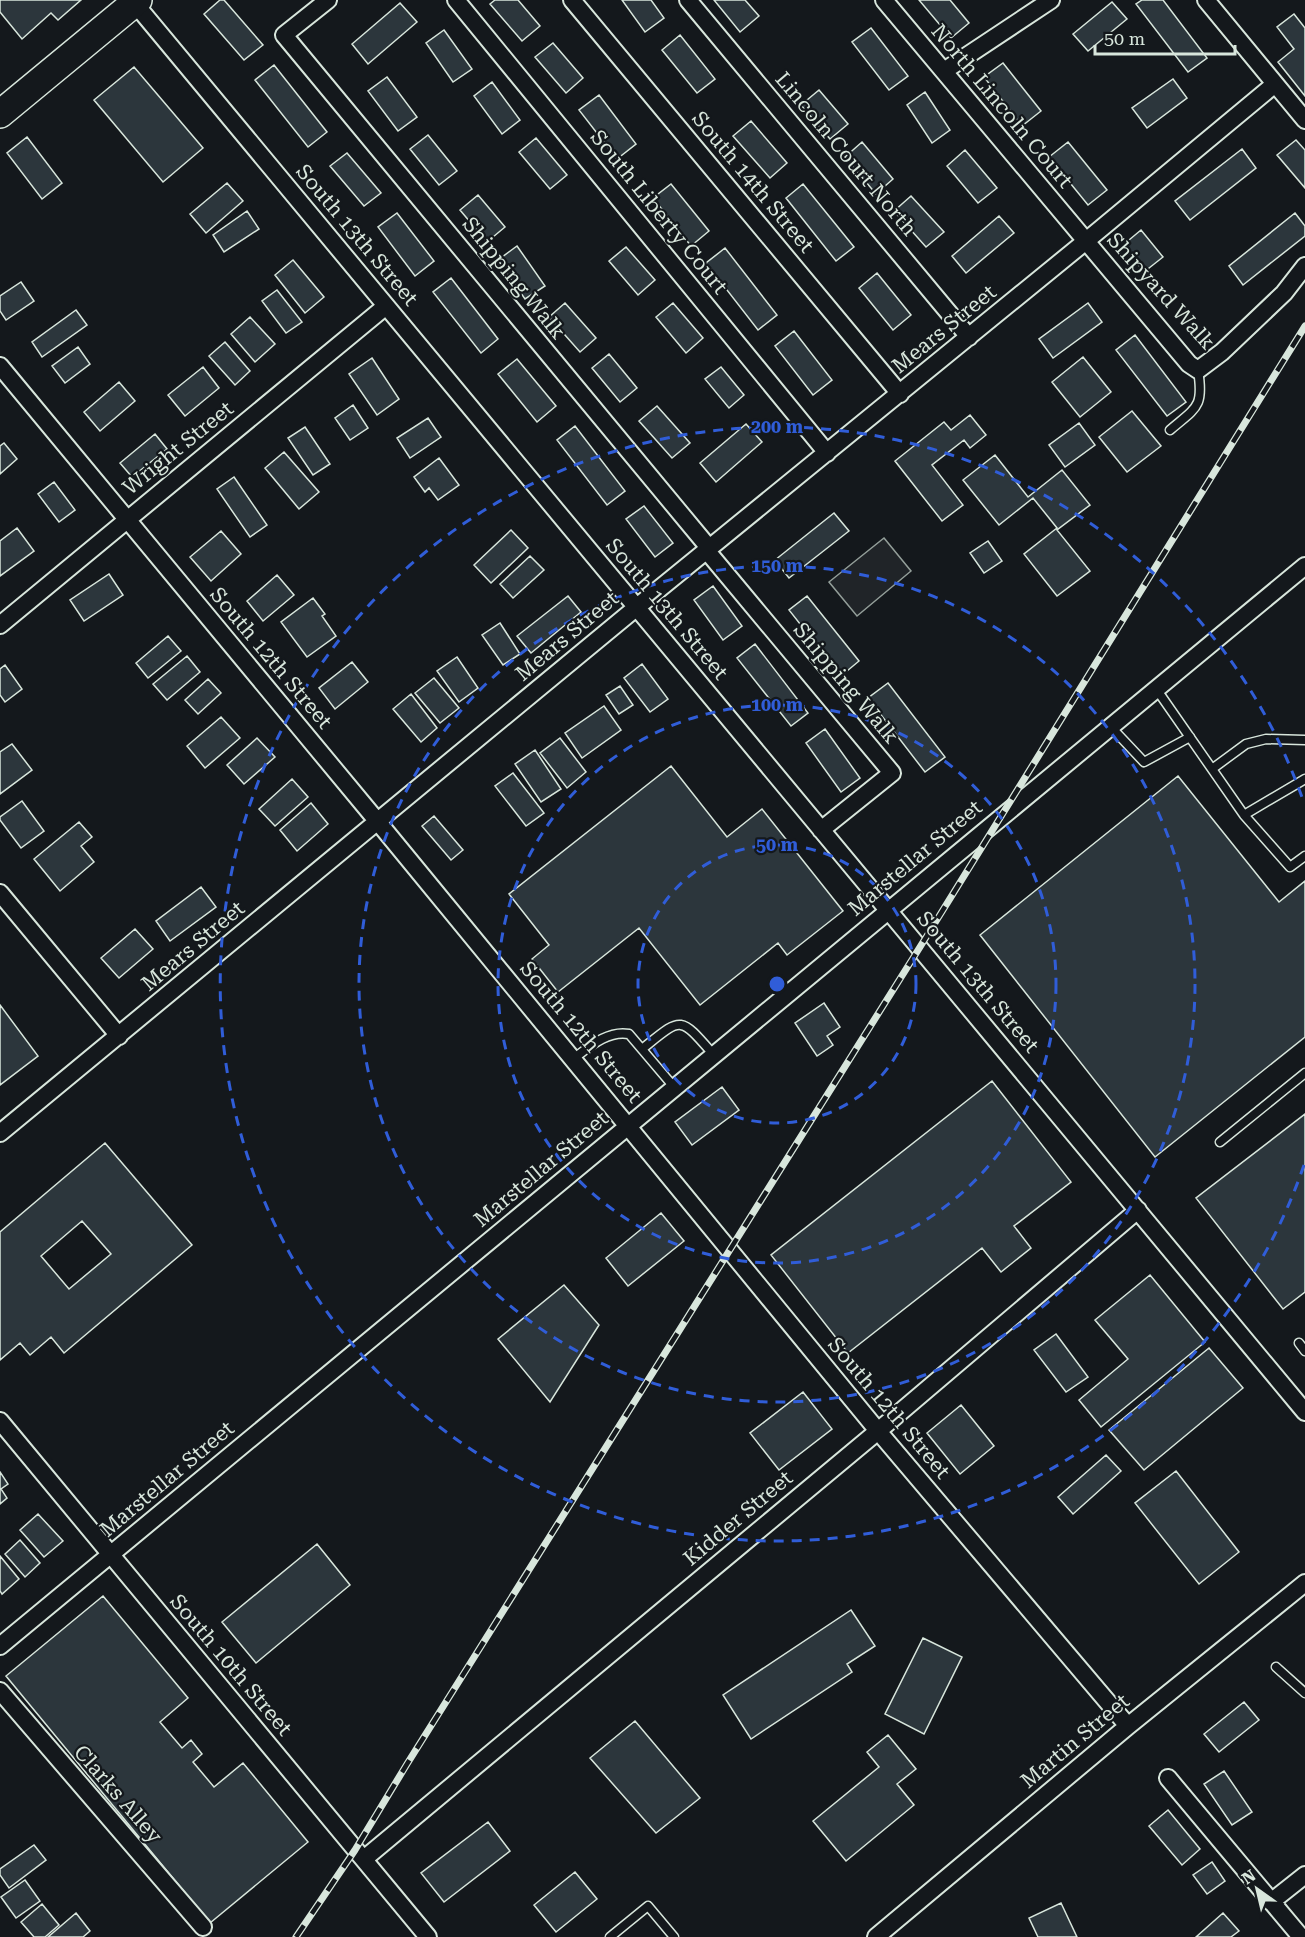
<svg xmlns="http://www.w3.org/2000/svg" width="1305" height="1937" font-family="'Roboto Serif',serif">
<style>
.green{fill:#202428;stroke:#939e99;stroke-width:1.5}
.building{fill:#2c363c;stroke:#d8e6dc;stroke-width:1.5;fill-rule:evenodd}
.lines{fill:none;stroke-linecap:round;stroke-linejoin:round}
.lane-casing{stroke:#d8e6dc;stroke-width:11}
.street-casing{stroke:#d8e6dc;stroke-width:20}
.primary-casing{stroke:#d8e6dc;stroke-width:30}
.lane{stroke:#14181c;stroke-width:8}
.street{stroke:#14181c;stroke-width:16}
.primary{stroke:#14181c;stroke-width:27}
.rail-casing{stroke:#d8e6dc;stroke-width:7}
.rail{stroke:#14181c;stroke-width:4.5;stroke-dasharray:14;stroke-linecap:butt}
.ring{fill:none;stroke:#305dd8;stroke-width:3;stroke-dasharray:10 8}
.labels{text-anchor:middle;stroke-width:4.5;stroke-linejoin:round;paint-order:stroke}
.street-label{font-size:21px;fill:#d8e6dc;stroke:#14181c}
.centre{fill:#305dd8;stroke:#14181c;stroke-width:3}
.ring-label{font-size:18px;text-anchor:middle;font-weight:bold;fill:#305dd8;stroke:#14181c;stroke-width:4.5;stroke-linejoin:round;paint-order:stroke}
</style>
<rect width="100%" height="100%" fill="#14181c"/>
<path class="green" d="M884,538l27,33 -54,45 -28,-34z"/>
<path class="building" d="M0,0h81l-23,20 -7,-7 -29,26 -22,-27z
M220,0h4l39,45 -19,15 -40,-46z
M495,0h23l22,26 -18,15 -32,-37z
M622,0h29l13,18 -19,14z
M714,0h31l14,16 -19,16z
M919,0h31l19,23 -18,15z
M1142,0h21l44,58 -19,14 -52,-68z
M1112,2l15,17 -39,32 -15,-17z
M400,3l17,19 -49,42 -16,-20z
M1294,14l11,14v68l-27,-34 16,-13 -17,-22z
M871,28l37,48 -19,14 -37,-48z
M444,30l28,39 -19,13 -27,-39z
M680,35l35,44 -18,14 -35,-43z
M553,43l30,35 -17,15 -31,-36z
M1003,63l38,48 -19,15 -38,-49z
M274,65l53,67 -19,15 -53,-67z
M134,67l69,81 -40,34 -69,-82z
M387,77l30,40 -19,14 -30,-40z
M1173,79l14,19 -40,30 -15,-20z
M492,82l28,38 -18,14 -28,-38z
M819,90l29,34 -18,15 -29,-34z
M925,92l25,38 -18,13 -25,-38z
M599,95l37,49 -19,15 -38,-49z
M751,121l36,42 -17,15 -37,-42z
M428,135l29,36 -18,14 -29,-36z
M27,137l35,46 -20,16 -35,-46z
M536,138l31,37 -17,14 -31,-37z
M1296,140l9,10v38l-28,-33z
M862,142l31,37 -17,15 -31,-37z
M1068,142l39,48 -19,15 -39,-48z
M1242,149l14,19 -66,52 -15,-19z
M965,150l32,38 -19,15 -31,-37z
M347,153l34,40 -17,13 -34,-40z
M227,183l16,18 -37,32 -16,-19z
M671,184l38,47 -18,15 -38,-48z
M803,184l51,63 -18,14 -50,-63z
M478,195l27,32 -18,15 -27,-32z
M911,196l33,36 -18,15 -32,-36z
M247,211l12,18 -35,23 -11,-17z
M397,213l37,48 -19,15 -37,-49z
M1295,213l10,13v10l-62,49 -14,-19z
M999,216l15,17 -48,40 -14,-17z
M1141,230l22,27 -19,15 -21,-27z
M517,246l28,40 -20,13 -27,-39z
M626,247l29,33 -17,15 -29,-34z
M725,248l52,67 -19,15 -52,-67z
M293,260l31,37 -19,16 -30,-38z
M877,273l34,42 -18,15 -34,-42z
M451,278l47,61 -17,14 -48,-61z
M21,282l13,19 -28,19 -6,-9v-15z
M277,290l25,32 -16,11 -24,-32z
M565,303l31,35 -16,14 -31,-35z
M673,303l30,35 -17,15 -30,-36z
M1088,303l14,19 -49,36 -14,-19z
M76,310l11,15 -45,32 -10,-15z
M250,317l25,27 -20,18 -24,-28z
M794,331l38,49 -19,15 -38,-49z
M1135,335l51,67 -19,14 -51,-66z
M225,342l25,29 -15,14 -26,-29z
M78,347l12,17 -25,19 -13,-17z
M609,354l28,34 -17,14 -28,-34z
M1083,357l28,35 -31,25 -28,-35z
M372,358l27,41 -22,16 -28,-41z
M517,359l39,47 -19,16 -39,-48z
M203,367l16,21 -34,28 -17,-21z
M721,367l23,28 -15,13 -24,-29z
M119,382l16,19 -35,30 -16,-19z
M353,405l15,23 -18,12 -15,-22z
M657,406l33,37 -18,15 -33,-37z
M1132,411l29,35 -34,26 -28,-35z
M970,415l16,20 -16,13 -6,-8 -32,25 31,40 -21,16 -47,-60 49,-39 7,8z
M428,418l13,19 -31,21 -13,-20z
M1079,423l16,22 -30,22 -16,-22z
M746,424l16,18 -46,40 -16,-19z
M575,426l50,65 -18,14 -50,-65z
M305,427l25,37 -17,11 -25,-37z
M155,434l12,15 -35,28 -12,-14z
M4,443l13,16 -17,15v-28z
M284,452l35,40 -20,17 -34,-41z
M995,455l33,42 34,-27 28,35 -33,25 33,41 -33,25 -33,-42 33,-26 -24,-30 -34,27 -36,-45z
M439,458l20,27 -21,15 -9,-12 -4,4 -11,-15z
M234,477l33,48 -17,12 -33,-48z
M54,482l21,28 -16,12 -21,-28z
M644,506l29,37 -18,14 -29,-38z
M834,513l15,18 -60,47 -14,-18z
M17,528l17,23 -34,25v-35z
M511,530l17,18 -37,35 -17,-18z
M221,531l20,23 -30,27 -21,-24z
M988,541l14,20 -18,12 -14,-20z
M530,556l14,14 -31,28 -13,-14z
M109,574l14,21 -39,26 -14,-21z
M277,575l17,20 -31,26 -16,-20z
M713,586l29,40 -19,14 -29,-40z
M568,596l13,16 -50,41 -14,-17z
M807,596l52,65 -18,15 -52,-66z
M313,598l12,16 -3,2 14,20 -29,21 -26,-35z
M500,623l20,31 -17,11 -21,-30z
M168,636l13,15 -33,27 -12,-15z
M755,644l53,69 -17,13 -54,-68z
M187,656l13,16 -33,28 -14,-16z
M457,657l21,31 -19,14 -22,-31z
M352,662l16,20 -33,27 -16,-21z
M642,664l26,35 -18,13 -26,-34z
M5,665l17,24 -17,13 -5,-7v-26z
M434,678l25,30 -19,15 -25,-30z
M208,679l13,14 -23,21 -13,-14z
M888,683l57,74 -20,15 -57,-74z
M620,686l13,19 -14,9 -13,-19z
M411,694l26,34 -16,14 -28,-33z
M604,706l17,24 -39,28 -17,-25z
M221,717l19,21 -35,30 -18,-22z
M825,729l35,49 -19,14 -35,-49z
M257,738l18,19 -31,27 -17,-19z
M560,738l26,34 -19,16 -27,-35z
M12,744l20,26 -32,24v-42z
M535,750l26,39 -20,13 -26,-38z
M671,766l56,71 35,-28 81,102 -56,44 -9,-12 -78,62 -61,-77 -81,64 -26,-33 17,-14 -40,-51z
M513,773l31,40 -18,13 -31,-40z
M1178,776l101,126 26,-21v156l-150,120 -175,-222z
M292,779l16,18 -33,29 -16,-17z
M22,801l22,30 -23,17 -21,-28v-3z
M311,803l17,21 -31,27 -17,-21z
M434,816l29,34 -12,10 -29,-34z
M79,822l13,15 -11,9 13,16 -34,29 -26,-32z
M201,887l15,20 -46,34 -14,-20z
M135,929l18,20 -34,29 -18,-20z
M824,1003l16,24 -13,9 6,9 -16,11 -22,-33z
M0,1005l38,51 -38,29z
M992,1081l79,101 -57,44 17,22 -30,24 -19,-24 -134,105 -77,-98z
M722,1087l17,23 -47,35 -17,-23z
M1305,1114v178l-22,17 -87,-111z
M105,1143l87,102 -128,108 -13,-16 -21,18 -10,-12 -20,17v-128zM82,1221l29,33 -42,35 -28,-33z
M661,1213l23,28 -56,45 -22,-28z
M1150,1275l55,67 -104,85 -22,-27 49,-41 -33,-39z
M564,1285l35,40 -49,77 -52,-63z
M1056,1334l32,43 -22,15 -32,-42z
M1209,1348l34,40 -99,82 -35,-40z
M803,1392l29,37 -53,41 -29,-37z
M961,1405l33,41 -34,28 -33,-41z
M1106,1455l15,16 -48,43 -15,-17z
M1176,1471l63,81 -40,32 -64,-81z
M0,1472l8,12 -7,5 6,9 -7,6z
M38,1514l25,27 -19,16 -24,-27z
M20,1540l20,23 -15,14 -20,-23z
M317,1544l33,41 -94,78 -34,-41z
M0,1556l19,23 -17,15 -2,-3z
M103,1596l85,102 -28,24 22,26 9,-8 11,14 -9,8 21,25 29,-24 65,79 -98,81 -204,-247z
M851,1610l24,36 -28,18 5,8 -101,67 -28,-44z
M923,1638l39,19 -38,77 -39,-20z
M1244,1702l15,18 -40,32 -15,-18z
M635,1721l65,77 -44,35 -66,-75z
M888,1735l28,34 -19,15 17,21 -68,56 -33,-40 66,-54 -12,-15z
M1224,1771l28,41 -20,13 -28,-41z
M1168,1810l32,39 -18,16 -33,-39z
M488,1822l22,29 -66,51 -23,-29z
M34,1845l12,15 -37,28 -9,-13v-6z
M1212,1862l13,19 -18,13 -14,-19z
M575,1872l22,27 -41,33 -22,-27z
M25,1880l15,21 -24,17 -15,-21z
M1061,1903l16,34h-39l-9,-19z
M42,1904l17,21 -14,12h-11l-13,-15z
M76,1913l14,18 -7,6h-35z
M1223,1913l16,18 -8,6h-35z"/>
<g class="lines">
<g class="lane-casing">
<path id="lane" d="M1170,430c27,-23 34,-23 28,-60
M1157,690l87,125 46,52 15,-11
M1111,727l33,35 46,-25
M1212,769l34,-25 20,-5 39,1
M1244,815l61,-36
M642,1049c40,-32 37,-34 71,5
M573,1059c16,-12 35,-29 56,-25l45,53
M1220,1142l85,-69
M1299,1343l6,8
M1276,1667l29,26
M610,1937l38,-31 26,31"/>
</g>
<g class="street-casing">
<path id="street" d="M132,0l1173,1412
M328,0l-44,35 426,514
M456,0l371,453
M572,0l328,394
M688,0l281,337
M884,0l305,364 9,6 24,-18 62,-59 21,-27
M1206,0l99,120
M944,71l107,-71
M0,366l378,456 500,609 250,295
M707,551l185,222 -71,57
M0,625l386,-319
M0,893l119,143
M0,1133l637,-526 449,-366 189,-157
M0,1421l428,516
M0,1646l1305,-1080
M0,1691l203,236
M1168,1778l133,159
M364,1859l514,-428 260,-221
M1271,1902l34,-27
M876,1937l252,-211 177,-143"/>
</g>
<g class="primary-casing">
<path id="primary" d="M0,114l138,-114"/>
</g>
<use href="#lane" class="lane"/>
<use href="#street" class="street"/>
<use href="#primary" class="primary"/>
<g class="rail-casing">
<path id="rail" d="M296,1937l59,-87 52,-86 513,-817 385,-621"/>
</g>
<use href="#rail" class="rail"/>
</g>
<g class="ring">
<circle cx="777" cy="984" r="139"/>
<circle cx="777" cy="984" r="279"/>
<circle cx="777" cy="984" r="418"/>
<path d="M1304 1165A557 557 0 1 1 1304 803"/>
</g>
<g class="labels">
<g class="street-label">
<text transform="translate(1002 106) rotate(50)" y="7">North Lincoln Court</text>
<text transform="translate(846 154) rotate(50)" y="7">Lincoln Court North</text>
<text transform="translate(753 182) rotate(50)" y="7">South 14th Street</text>
<text transform="translate(659 212) rotate(51)" y="7">South Liberty Court</text>
<text transform="translate(357 235) rotate(50)" y="7">South 13th Street</text>
<text transform="translate(514 278) rotate(51)" y="7">Shipping Walk</text>
<text transform="translate(1161 291) rotate(48)" y="7">Shipyard Walk</text>
<text transform="translate(944 329) rotate(-39)" y="7">Mears Street</text>
<text transform="translate(178 448) rotate(-39)" y="7">Wright Street</text>
<text transform="translate(667 609) rotate(50)" y="7">South 13th Street</text>
<text transform="translate(567 636) rotate(-40)" y="7">Mears Street</text>
<text transform="translate(271 658) rotate(50)" y="7">South 12th Street</text>
<text transform="translate(846 683) rotate(50)" y="7">Shipping Walk</text>
<text transform="translate(915 858) rotate(-40)" y="7">Marstellar Street</text>
<text transform="translate(193 946) rotate(-40)" y="7">Mears Street</text>
<text transform="translate(978 982) rotate(50)" y="7">South 13th Street</text>
<text transform="translate(581 1032) rotate(50)" y="7">South 12th Street</text>
<text transform="translate(541 1169) rotate(-40)" y="7">Marstellar Street</text>
<text transform="translate(889 1408) rotate(50)" y="7">South 12th Street</text>
<text transform="translate(167 1479) rotate(-40)" y="7">Marstellar Street</text>
<text transform="translate(738 1518) rotate(-40)" y="7">Kidder Street</text>
<text transform="translate(231 1665) rotate(50)" y="7">South 10th Street</text>
<text transform="translate(1075 1741) rotate(-40)" y="7">Martin Street</text>
<text transform="translate(118 1794) rotate(49)" y="7">Clarks Alley</text>
</g>
</g>
<circle cx="777" cy="984" r="9" class="centre"/>
<g class="ring-label">
<text x="777" y="433">200 m</text>
<text x="777" y="572">150 m</text>
<text x="777" y="711">100 m</text>
<text x="777" y="851">50 m</text>
</g>
<g transform="translate(1257 1889) rotate(326)" stroke="#14181c" stroke-width="4.5" paint-order="stroke">
<path d="M0-4.5L10 22L0 15L-10 22Z" fill="#d8e6dc"/>
<text y="-9" font-size="16" font-weight="bold" text-anchor="middle" fill="#d8e6dc">N</text>
</g>
<path d="M1095 45v9h140v-9" fill="none" stroke="#d8e6dc" stroke-width="3"/>
<text x="1104" y="45" font-size="18" fill="#d8e6dc" stroke="#14181c" stroke-width="4.5" paint-order="stroke">50 m</text>
</svg>
